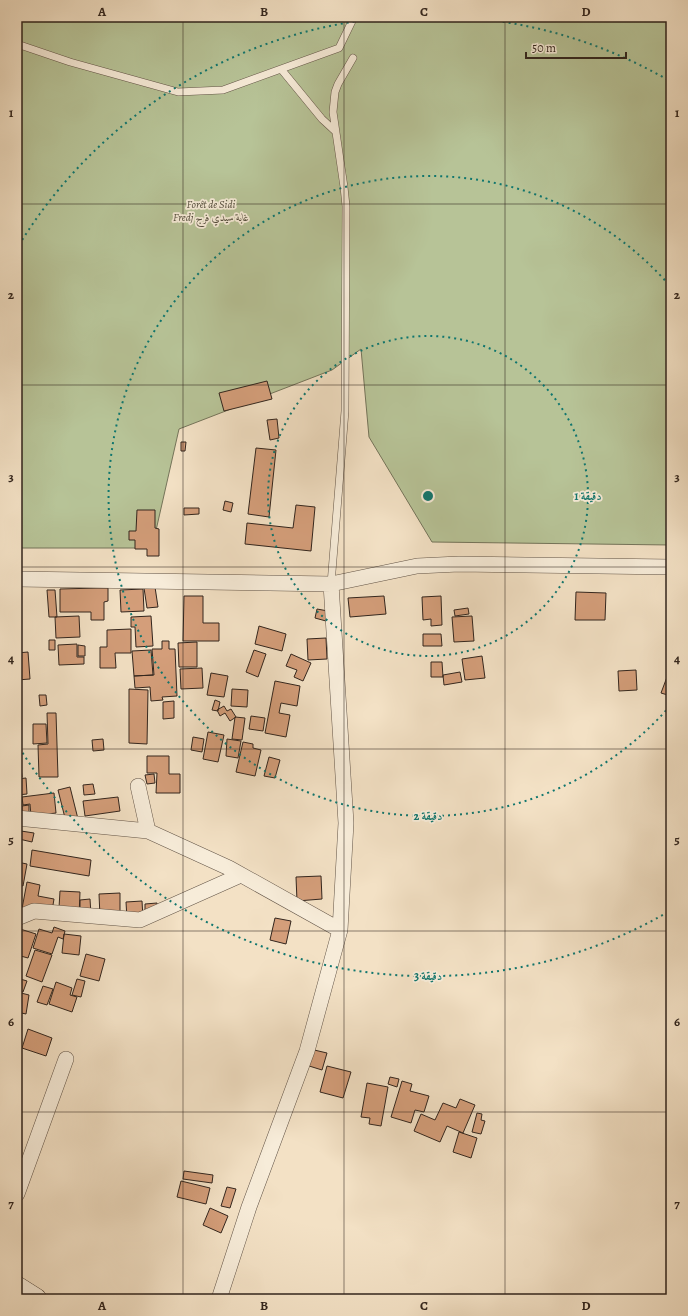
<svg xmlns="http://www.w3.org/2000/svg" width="688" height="1316" font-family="Alegreya,Amiri,serif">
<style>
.green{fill:#b7c397;stroke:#74745a}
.building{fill:#d49e7a;stroke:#32251d}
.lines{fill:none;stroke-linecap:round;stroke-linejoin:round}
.service-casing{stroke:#625447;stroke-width:8}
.minor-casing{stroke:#625447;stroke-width:16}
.secondary-casing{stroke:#32251d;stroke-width:22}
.service{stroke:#f7ecd9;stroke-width:7}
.minor{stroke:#f7ecd9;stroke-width:15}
.secondary{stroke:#f7ecd9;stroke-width:21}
.grid{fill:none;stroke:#32251d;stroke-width:1;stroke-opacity:0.55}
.ring{fill:none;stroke:#0f766e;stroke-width:2;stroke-dasharray:2 4}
.labels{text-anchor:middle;stroke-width:3.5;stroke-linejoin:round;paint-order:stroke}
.park-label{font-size:11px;font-style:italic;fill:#534c3c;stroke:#f7ecd9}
.centre{fill:#0f766e;stroke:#f7ecd9;stroke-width:2}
.ring-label{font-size:12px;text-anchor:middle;font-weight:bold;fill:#0f766e;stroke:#f7ecd9;stroke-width:3.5;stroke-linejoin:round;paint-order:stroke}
.neatline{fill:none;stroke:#32251d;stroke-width:1.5}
.grid-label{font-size:13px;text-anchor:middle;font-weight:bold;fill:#32251d}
</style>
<rect width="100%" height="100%" fill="#f3e1c5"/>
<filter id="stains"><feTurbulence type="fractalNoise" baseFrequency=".005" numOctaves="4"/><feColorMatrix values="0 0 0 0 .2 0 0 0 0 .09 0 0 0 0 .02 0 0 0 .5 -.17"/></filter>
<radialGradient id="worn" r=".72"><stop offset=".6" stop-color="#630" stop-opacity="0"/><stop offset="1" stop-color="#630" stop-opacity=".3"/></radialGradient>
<path class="green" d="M17,17h654v528l-239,-3 -63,-105 -8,-88 -29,21 -153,59 -27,119h-135z"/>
<path class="building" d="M267,381l5,18 -48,12 -5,-18z
M277,419l2,19 -9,2 -3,-20z
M181,442h5l-1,9h-4z
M256,448l20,2 -7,67 -21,-3z
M225,501l8,2 -2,9 -8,-2z
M296,505l19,2 -4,44 -66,-7 2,-21 46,5z
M184,508h15v6l-15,1z
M137,510h18v18l4,1v27h-12v-7h-12v-9h-6v-9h7z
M155,587l3,20 -11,1 -3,-20z
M98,588h10v13l-4,1v18h-13v-8h-31v-23z
M143,589l1,22 -23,1 -1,-22z
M47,590h8l2,27h-8z
M576,592l30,1 -1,27h-30z
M184,596h19v27h16v18h-36z
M384,596l2,18 -36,3 -2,-19z
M441,596l1,29 -11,1v-7l-8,1 -1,-23z
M17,597h2l2,30h-4z
M468,608l1,6 -14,2 -1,-6z
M317,609l11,2 -2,10 -11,-3z
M79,616l1,21 -24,1 -1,-21z
M151,616l2,30 -17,1 -1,-20h-4v-10z
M472,616l2,25 -20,1 -2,-25z
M259,626l27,8 -4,17 -27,-7z
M131,629v24h-16l1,15h-16v-21h7v-17z
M423,634h18l1,12h-19z
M326,638l1,21 -19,1 -1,-21z
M49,640h6v10h-6z
M162,641h7v8h6l2,47 -15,1 1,3 -12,1 -1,-14 -15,1 -1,-12 20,-1 -2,-26h10z
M197,642v25h-18l-1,-24z
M77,644v13h7v7l-25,1 -1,-20z
M78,645l7,1v10h-7z
M151,650l2,25 -19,1 -2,-25z
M254,650l12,4 -8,23 -12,-5z
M28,652l2,27 -13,1v-27z
M291,654l20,9 -8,18 -9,-4 3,-7 -11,-4z
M482,656l3,22 -20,2 -3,-21z
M431,662h11l1,15h-12z
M202,668l1,20 -22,1 -1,-20z
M636,670l1,20 -18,1 -1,-20z
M460,672l2,10 -18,3 -1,-10z
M211,673l17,3 -4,21 -17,-2z
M667,677l4,1v18l-10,-3z
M275,681l25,5 -3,20 -16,-3 -2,10 11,2 -4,22 -21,-4z
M129,689l19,1 -1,54 -18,-1z
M232,689l16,1 -1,17 -16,-1z
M39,695h7l1,10 -7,1z
M215,700l5,2 -2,9 -6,-1z
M174,701v17l-11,1v-17z
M224,706l3,5 4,-2 5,8 -6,4 -5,-8 -5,3 -3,-6z
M47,713h9l2,64h-19l-1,-32 10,-1z
M251,716l14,2 -2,13 -14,-2z
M235,717l10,1 -3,22 -10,-1z
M33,724h13l1,19 -14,1z
M208,732l16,3 -6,27 -15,-3z
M193,737l11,2 -2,13 -11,-2z
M103,739l1,11 -11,1 -1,-11z
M227,739l14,2 -3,17 -12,-2z
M243,742l10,2v4l8,2 -6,26 -19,-4z
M147,756h22v18h11v19h-24l1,-20h-10z
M17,757h3l2,20h-5z
M269,757l11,3 -5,18 -11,-2z
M154,774l1,9 -8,1 -2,-9z
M26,778l1,16 -10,1v-16z
M93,784l2,10 -11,1 -1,-10z
M70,787l8,32 -12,3 -8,-32z
M54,793l2,20 -25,3 -1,-12 -7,1 -1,-8z
M118,797l2,14 -35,5 -2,-15z
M29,805v7l-7,1v-7z
M21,831l13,2 -2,9 -13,-3z
M32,850l59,10 -2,16 -59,-10z
M17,862l10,2 -4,22 -6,-2z
M321,876l1,23 -25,2 -1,-24z
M27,882l13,3 -2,11 16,3 -3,18 -30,-3z
M60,891l20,1 -1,24 -20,-8z
M120,893v23l-20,1 -1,-23z
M90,899l1,16h-11v-15z
M142,901l1,17 -16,1 -1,-17z
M157,903v10h-12v-9z
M275,918l16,3 -5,23 -16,-4z
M54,927l11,4 -2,8 -5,-2 -6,17 -19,-6 6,-19 13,4z
M17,928l19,6 -8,24 -11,-3z
M64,934l17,2 -2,19 -17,-2z
M35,950l17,5 -10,27 -16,-6z
M86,954l19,5 -6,22 -19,-5z
M17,978l10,3 -4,11 -6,-2z
M77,979l8,2 -4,16 -9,-2z
M56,982l16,6 -2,7 7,2 -5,15 -23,-8z
M43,986l10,3 -6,16 -10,-3z
M17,992l12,3 -3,19 -9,-2z
M28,1029l24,9 -6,18 -24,-8z
M310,1049l17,4 -5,17 -16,-5z
M327,1066l24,6 -8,26 -23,-6z
M390,1077l9,2 -2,8 -9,-3z
M402,1081l10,3 -2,7 19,5 -5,16 -9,-2 -4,13 -20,-6z
M367,1083l21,4 -7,39 -12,-2 1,-6 -9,-1z
M460,1099l15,6 -12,28 -16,-7 -7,16 -26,-11 7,-17 14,6 8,-17 13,5z
M477,1113l5,1 -1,6 4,1 -4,13 -9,-2z
M459,1132l18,6 -6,20 -18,-6z
M184,1171l29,4 -1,8 -29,-4z
M181,1181l29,7 -4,16 -29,-7z
M227,1187l9,2 -6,19 -9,-2z
M210,1208l18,8 -7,17 -18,-8z"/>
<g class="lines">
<g class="service-casing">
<path id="service" d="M17,44l53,18 108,30 45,-2 116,-42 15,-31
M281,69l41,50 13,12
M331,584l14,-173 1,-205 -2,-19 -11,-75 2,-20 3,-8 15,-26"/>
</g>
<g class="minor-casing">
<path id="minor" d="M17,579l314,5 86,-18 42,-2 212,3
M138,786l10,45 81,37 111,62
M17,818l131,13
M17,918l17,-7 106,9 101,-45
M17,1194l49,-135
M219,1299l30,-92 58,-156 33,-121 6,-107 -15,-239"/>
</g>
<g class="secondary-casing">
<path id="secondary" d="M17,1287l19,12"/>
</g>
<use href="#service" class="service"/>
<use href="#minor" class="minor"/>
<use href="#secondary" class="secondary"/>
</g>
<path class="grid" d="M183,17v1282M344,17v1282M505,17v1282M17,204h654M17,385h654M17,567h654M17,749h654M17,931h654M17,1112h654"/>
<g class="ring">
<circle cx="428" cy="496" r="160"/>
<path d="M670 706A320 320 0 1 1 670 286"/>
<path d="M668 912A480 480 0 0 1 19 747M19 245A480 480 0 0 1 395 17M461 17A480 480 0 0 1 668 80"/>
</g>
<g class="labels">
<g class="park-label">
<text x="211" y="208">Forêt de Sidi<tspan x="211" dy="13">Fredj غابة سيدي فرج</tspan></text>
</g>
</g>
<circle cx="428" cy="496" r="6" class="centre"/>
<g class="ring-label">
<text x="588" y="500">1 دقيقة</text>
<text x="428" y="820">2 دقيقة</text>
<text x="428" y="980">3 دقيقة</text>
</g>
<rect width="688" height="1316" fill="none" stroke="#f3e1c5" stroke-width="44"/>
<path d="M526 52v6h100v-6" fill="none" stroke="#32251d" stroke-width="2"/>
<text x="532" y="52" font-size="12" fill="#32251d" stroke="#f7ecd9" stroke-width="3" paint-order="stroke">50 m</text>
<rect x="22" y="22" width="644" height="1272" class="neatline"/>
<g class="grid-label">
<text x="102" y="16">A</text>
<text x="264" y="16">B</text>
<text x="424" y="16">C</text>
<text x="586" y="16">D</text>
<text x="11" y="117">1</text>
<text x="677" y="117">1</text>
<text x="11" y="299">2</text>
<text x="677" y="299">2</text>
<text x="11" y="481">3</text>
<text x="677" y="481">3</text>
<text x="11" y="663">4</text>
<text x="677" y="663">4</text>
<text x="11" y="844">5</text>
<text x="677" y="844">5</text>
<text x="11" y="1026">6</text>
<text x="677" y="1026">6</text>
<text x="11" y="1208">7</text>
<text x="677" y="1208">7</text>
<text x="102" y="1310">A</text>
<text x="264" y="1310">B</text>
<text x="424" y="1310">C</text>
<text x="586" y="1310">D</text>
</g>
<rect width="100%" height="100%" filter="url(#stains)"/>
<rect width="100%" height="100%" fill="url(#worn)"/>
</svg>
